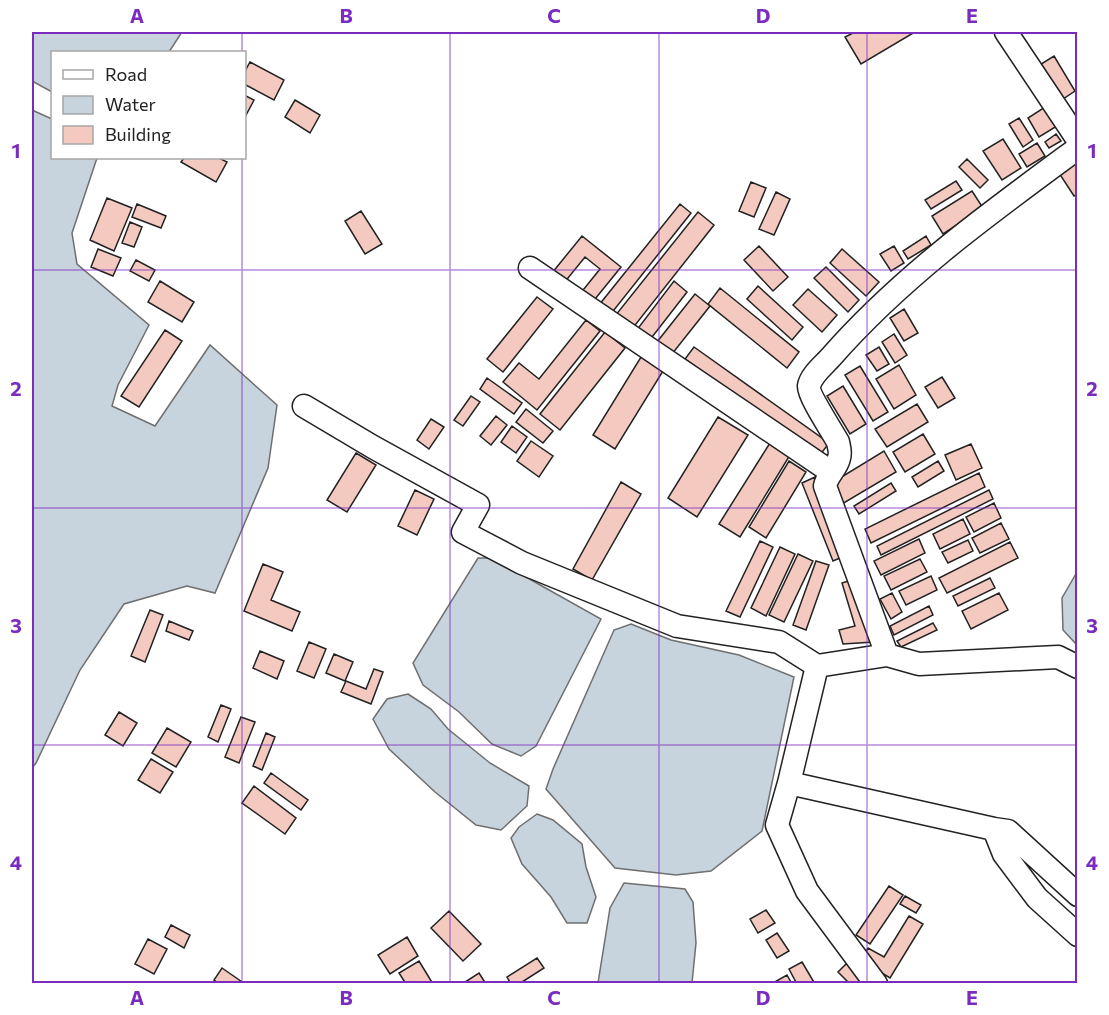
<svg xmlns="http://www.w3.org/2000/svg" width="1109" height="1015" font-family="Commissioner,sans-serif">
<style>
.water{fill:#c7d3dd;stroke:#6f6f6f;stroke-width:1.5}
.building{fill:#f3c9c0;stroke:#222;stroke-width:1.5}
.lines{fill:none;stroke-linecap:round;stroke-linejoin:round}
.minor-casing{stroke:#222;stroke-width:25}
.minor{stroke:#fff;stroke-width:22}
.grid{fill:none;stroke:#7b2cbf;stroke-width:1.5;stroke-opacity:0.55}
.neatline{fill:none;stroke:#7b2cbf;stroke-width:2}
.grid-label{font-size:20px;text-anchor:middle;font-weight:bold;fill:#7b2cbf}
</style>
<rect width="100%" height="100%" fill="#fff"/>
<path class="water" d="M32,32h150l-13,20h-117v40l-20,-11z
M32,110l20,9v39h45l-25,75 5,31 72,61 -31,60 -6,21 43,20 55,-81 67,60 -9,63 -53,125 -28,-7 -63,18 -44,66 -44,93 -4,5z
M478,558h17l22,14 84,47 -65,127 -15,10 -29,-12 -33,-32 -36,-27 -10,-22z
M1077,572v73l-14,-15 -1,-32z
M631,624l40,16 68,15 55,22 -32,154 -51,40 -35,4 -61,-7 -69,-79 7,-20 61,-139z
M408,694l23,15 17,20 42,34 39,23 -2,20 -26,24 -25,-5 -41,-33 -46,-43 -16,-30 14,-20z
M537,814l16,6 29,24 4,23 10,30 -9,26h-20l-16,-26 -29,-33 -11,-26 8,-11z
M624,883l61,6 8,13 3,41 -4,40h-94l12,-75z"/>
<path class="building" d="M855,32h60l-54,32 -16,-27z
M1054,56l21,35 -15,10 -22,-35z
M250,62l34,18 -10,20 -30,-16v-11z
M244,95l10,5 -10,19z
M295,100l25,15 -10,18 -25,-16z
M1045,107l12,19 -18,11 -11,-19z
M1019,118l14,22 -10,7 -14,-23z
M1056,134l5,7 -12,7 -4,-6z
M1003,139l18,29 -19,12 -19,-29z
M1037,143l8,13 -18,11 -8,-13z
M184,158h35l8,4 -11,20 -35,-20z
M967,159l21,21 -8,8 -21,-21z
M1078,161v33l-4,2 -15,-23z
M956,181l6,9 -31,19 -6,-9z
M751,182l15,6 -12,29 -15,-6z
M972,191l11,17 -40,26 -11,-18z
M776,192l14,7 -16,36 -15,-6z
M107,198l25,10 -18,43 -24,-11z
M137,204l29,12 -5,12 -29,-11z
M680,204l11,9 -81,102 -11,-10z
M361,211l21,33 -17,10 -20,-33z
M698,212l16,13 -82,104 -17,-13z
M130,222l12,5 -8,20 -12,-4z
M582,236l39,31 -30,37 -12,-9 21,-26 -15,-12 -21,26 -12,-10z
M926,236l5,9 -23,14 -5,-8z
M759,246l29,31 -15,14 -29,-31z
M894,246l10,17 -13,8 -11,-17z
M98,249l23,9 -8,18 -22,-9z
M842,249l37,33 -13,14 -36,-33z
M136,260l19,10 -6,11 -19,-10z
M826,267l33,33 -11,12 -34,-34z
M160,281l34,21 -12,20 -34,-20z
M674,281l13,11 -38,49 -13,-10z
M758,286l45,41 -11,13 -45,-41z
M720,288l79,64 -12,16 -79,-64z
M808,289l29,26 -15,17 -29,-27z
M695,294l15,12 -38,48 -15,-12z
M537,297l16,12 -50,63 -16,-13z
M904,309l14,24 -14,8 -14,-23z
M586,320l14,11 -63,79 -34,-28 16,-19 20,16z
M165,330l17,11 -43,66 -18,-11z
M605,332l20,16 -65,82 -20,-16z
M894,334l13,21 -12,8 -13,-21z
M694,347l135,96 -9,12 -135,-96z
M879,347l10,17 -12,7 -11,-16z
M641,357l22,14 -48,78 -22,-14z
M899,365l17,30 -22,14 -18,-30z
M860,366l28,46 -15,9 -28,-46z
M942,377l13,21 -17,10 -13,-21z
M487,378l35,25 -8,11 -34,-25z
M843,386l23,38 -16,10 -23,-38z
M471,396l9,6 -17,24 -9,-6z
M917,404l11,18 -41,25 -12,-18z
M526,409l27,22 -10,12 -27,-21z
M496,416l11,9 -16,20 -11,-9z
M718,417l30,18 -51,82 -29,-19z
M431,419l13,8 -15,22 -12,-9z
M512,426l15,11 -11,16 -15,-11z
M923,434l12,20 -30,18 -12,-20z
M531,441l22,15 -14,21 -22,-16z
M770,443l20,12 -50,82 -21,-13z
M971,444l11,24 -26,12 -11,-25z
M884,451l12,21 -54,32 -12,-20z
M356,453l20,12 -29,47 -20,-12z
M789,461l17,11 -40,66 -17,-11z
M938,461l6,10 -26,16 -6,-10z
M979,473l6,14 -114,56 -6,-14z
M815,477l32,78 -14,6 -31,-78z
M621,482l20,12 -49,86 -19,-11z
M891,483l5,8 -37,23 -5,-8z
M415,490l19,9 -17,36 -19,-9z
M989,490l4,9 -112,56 -4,-9z
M994,503l7,15 -27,14 -8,-15z
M963,519l7,15 -30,15 -7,-15z
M1001,523l8,16 -29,14 -8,-15z
M919,539l6,14 -44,22 -7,-14z
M968,540l5,11 -25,12 -6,-11z
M760,541l13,6 -33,70 -14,-6z
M1010,542l8,16 -71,35 -8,-15z
M780,547l15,7 -29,62 -15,-8z
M798,554l15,7 -29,61 -15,-7z
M920,559l7,13 -36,18 -7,-14z
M816,561l13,4 -23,65 -13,-5z
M263,564l20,8 -12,28 29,12 -8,19 -48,-20z
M931,576l6,14 -31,15 -7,-14z
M990,578l5,10 -37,18 -5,-10z
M855,579l19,63 -31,2 -4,-14 16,-4 -13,-43z
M892,593l10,19 -11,7 -11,-20z
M999,593l9,17 -37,19 -9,-18z
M929,606l4,9 -39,20 -4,-9z
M150,610l13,5 -18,47 -14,-6z
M169,621l24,10 -4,9 -23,-9z
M933,623l4,7 -36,17 -4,-6z
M309,642l17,7 -12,29 -17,-7z
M260,651l24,10 -7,18 -24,-11z
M334,654l19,8 -8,19 -19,-8z
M374,669l9,3 -12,32 -30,-12 5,-11 20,8z
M221,705l10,4 -13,33 -10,-5z
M119,712l18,11 -14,23 -18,-11z
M241,717l14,5 -16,41 -14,-6z
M167,728l24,14 -15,25 -24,-14z
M266,733l9,4 -13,33 -9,-4z
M151,759l22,13 -13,21 -22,-13z
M271,773l37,27 -7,10 -37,-27z
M254,786l42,32 -11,16 -43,-31z
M889,886l14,9 -33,49 -14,-9z
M905,896l16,9 -5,8 -16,-9z
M766,910l9,13 -17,10 -8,-14z
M449,911l32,33 -18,17 -32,-33z
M909,916l14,8 -33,54 -29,-18 7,-12 16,9z
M171,925l19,10 -6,13 -19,-11z
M777,933l12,18 -12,7 -11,-18z
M407,937l11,19 -28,18 -12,-19z
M148,939l19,10 -13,25 -19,-10z
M537,958l7,10 -25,16h-8l-4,-7z
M419,961l14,23h-27l-7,-11z
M802,962l13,22h-18l-8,-15z
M847,963l22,21h-19l-12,-12z
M222,968l23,16h-26l-5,-4z
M479,973l7,11h-24z
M787,975l5,9h-19v-1z"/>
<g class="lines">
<g class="minor-casing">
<path id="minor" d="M1006,32l72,108
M530,268l301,204
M304,406l69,41 105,58 -15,27 59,31 155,63 102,16 38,24 70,-11 32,9 139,-7 20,10
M887,655l-62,-169c2,-11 12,-18 14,-28 2,-5 0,-11 -1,-16 -6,-11 -30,-47 -29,-56 2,-11 15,-21 22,-29 71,-81 160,-145 247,-209
M817,666l-28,117 -12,42 30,66 69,93
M789,783l205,46 14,2 70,64
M994,829l10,25 33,44 41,37"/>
</g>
<use href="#minor" class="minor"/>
</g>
<path class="grid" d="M242,32v20M450,32v952M659,32v952M867,32v952M242,158v826M32,270h1046M32,508h1046M32,745h1046"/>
<rect width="1109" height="1015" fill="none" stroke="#ffffff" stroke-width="66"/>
<rect x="51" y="51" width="195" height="108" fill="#ffffff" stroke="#a7a7a7" stroke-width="1.5"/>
<rect x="63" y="70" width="30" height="9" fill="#ffffff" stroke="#a7a7a7" stroke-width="1.5"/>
<text x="105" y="81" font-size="18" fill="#222222">Road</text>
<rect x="63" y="96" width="30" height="18" fill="#c7d3dd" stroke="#a7a7a7" stroke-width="1.5"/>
<text x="105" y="111" font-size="18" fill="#222222">Water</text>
<rect x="63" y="126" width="30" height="18" fill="#f3c9c0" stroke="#a7a7a7" stroke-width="1.5"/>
<text x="105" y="141" font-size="18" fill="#222222">Building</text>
<rect x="33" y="33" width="1043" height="949" class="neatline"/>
<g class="grid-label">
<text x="137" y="23">A</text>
<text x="346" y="23">B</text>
<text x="554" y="23">C</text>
<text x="763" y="23">D</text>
<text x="972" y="23">E</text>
<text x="16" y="158">1</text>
<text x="1092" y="158">1</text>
<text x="16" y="396">2</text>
<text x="1092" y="396">2</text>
<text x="16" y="633">3</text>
<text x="1092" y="633">3</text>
<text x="16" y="870">4</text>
<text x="1092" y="870">4</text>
<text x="137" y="1005">A</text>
<text x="346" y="1005">B</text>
<text x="554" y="1005">C</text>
<text x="763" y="1005">D</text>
<text x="972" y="1005">E</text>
</g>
</svg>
